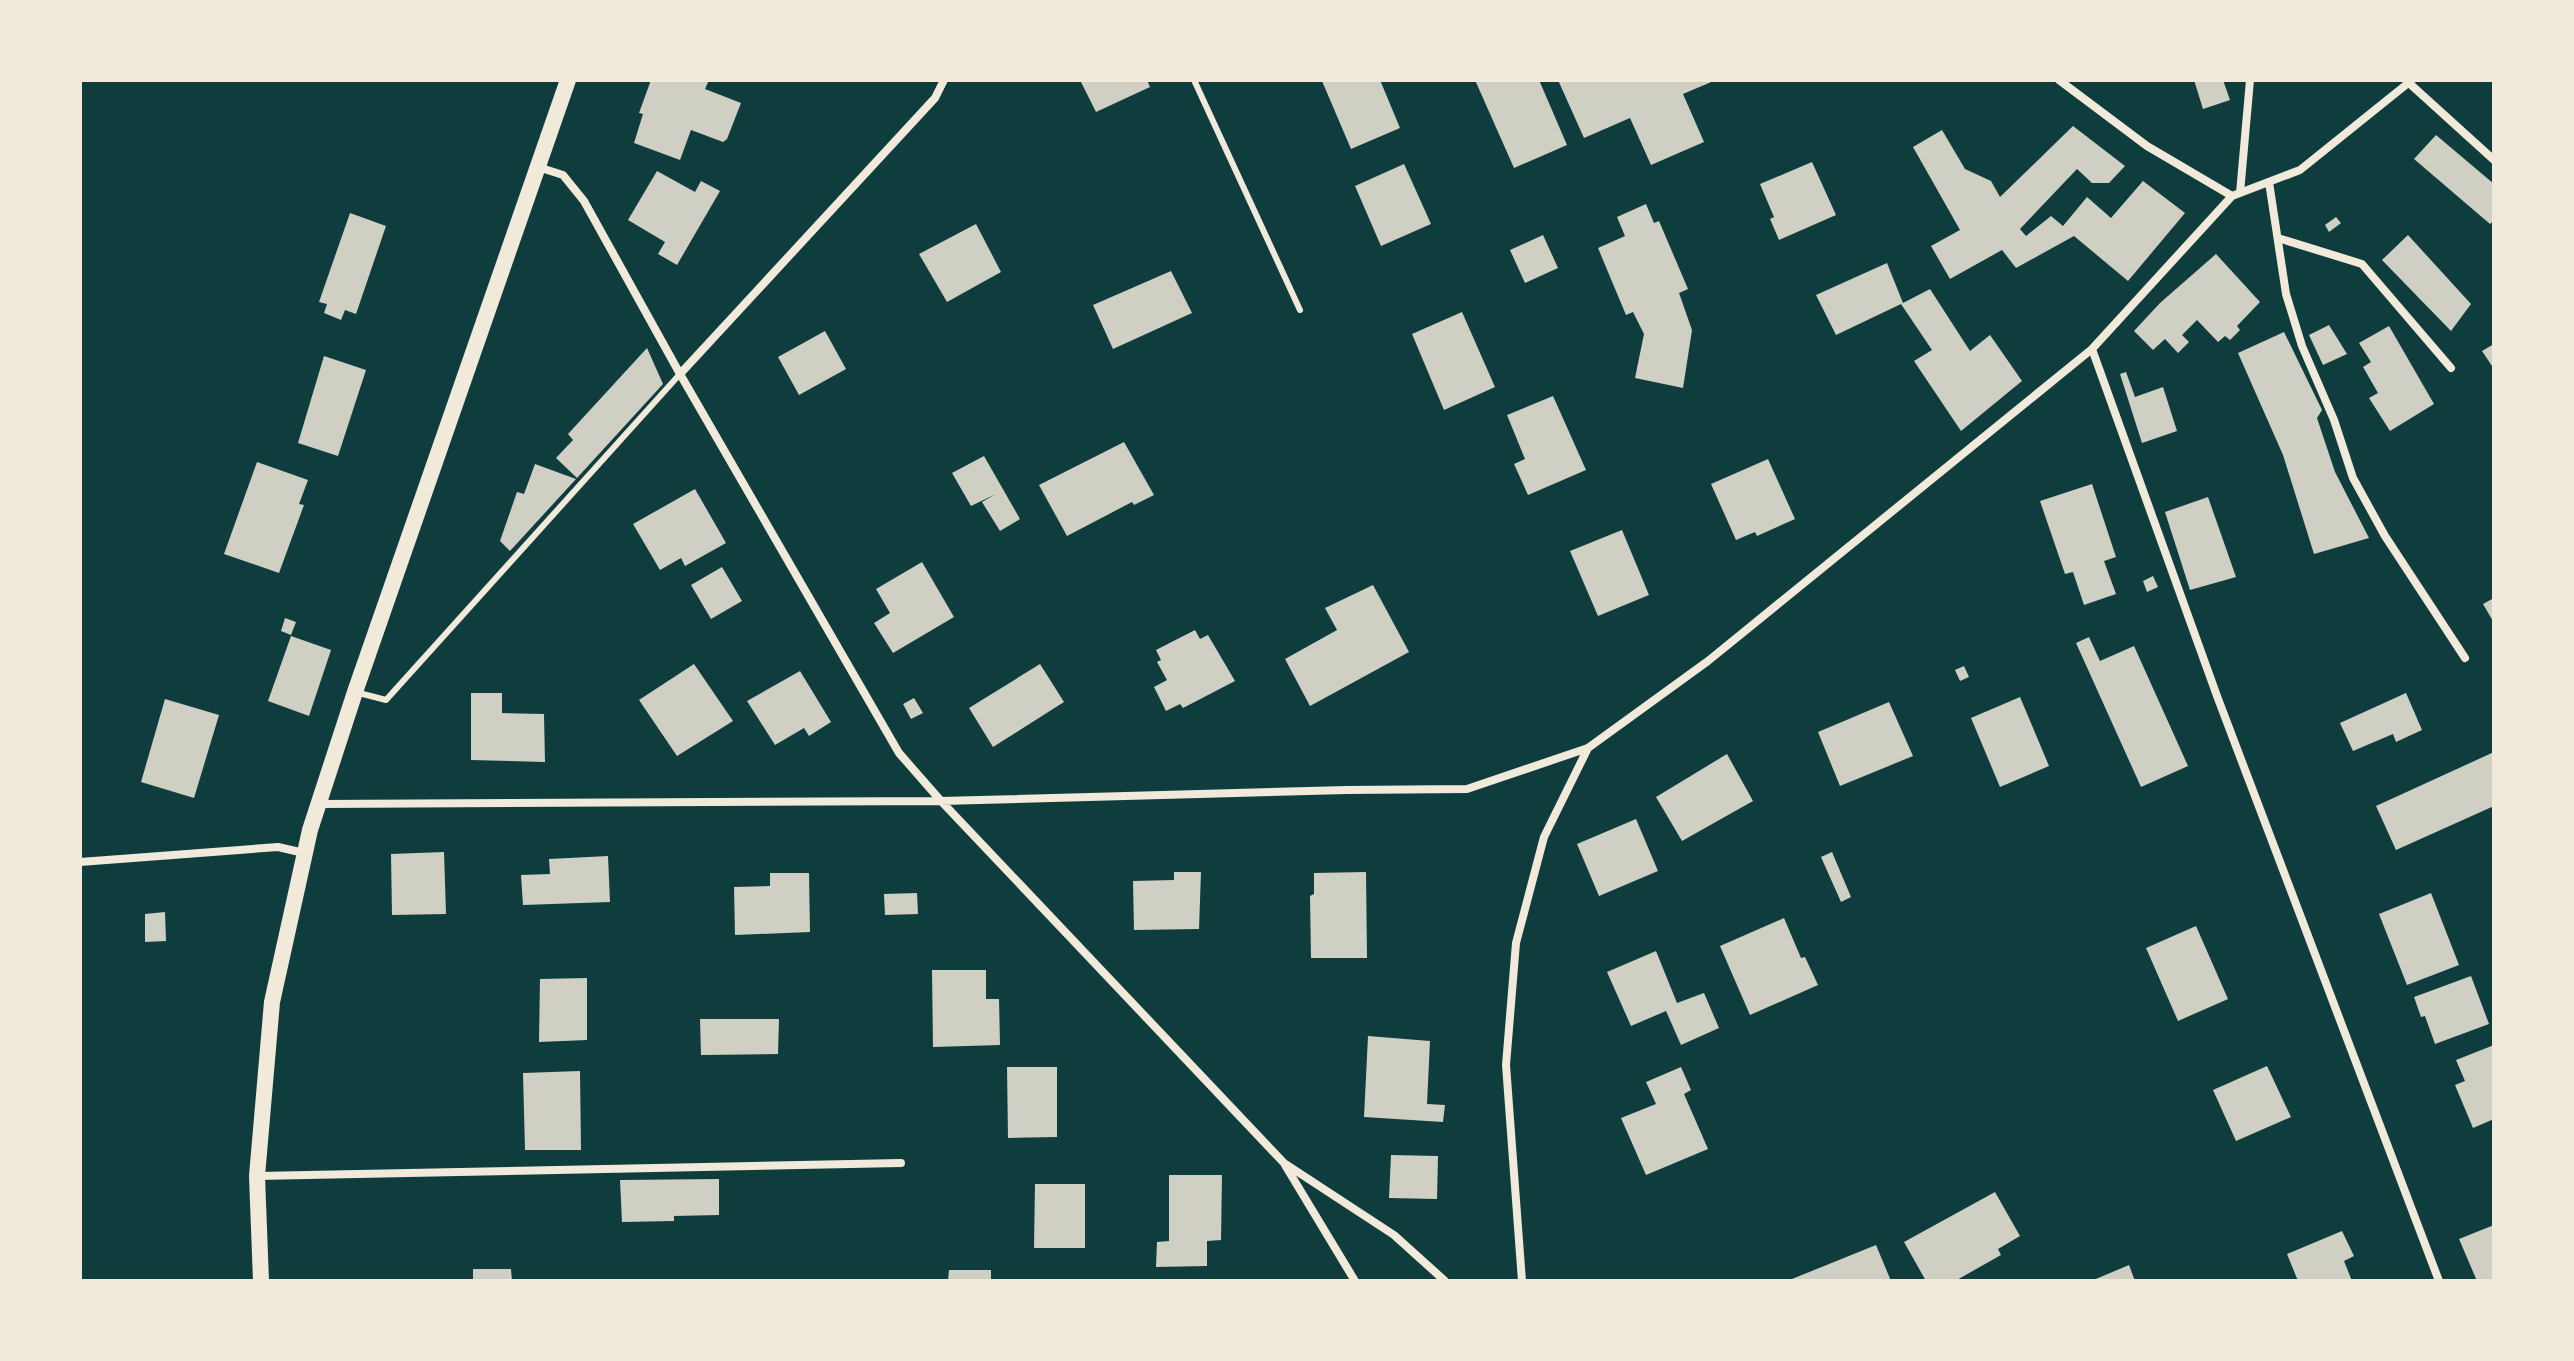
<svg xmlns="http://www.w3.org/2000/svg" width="2574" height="1361" font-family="'Alegreya Sans',sans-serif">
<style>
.building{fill:#cfcfc3}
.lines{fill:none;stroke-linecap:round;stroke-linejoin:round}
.service{stroke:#f1e9da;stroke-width:6}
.minor{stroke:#f1e9da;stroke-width:8}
.secondary{stroke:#f1e9da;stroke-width:16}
</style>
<rect width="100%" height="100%" fill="#0f3d3e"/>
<path class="building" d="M651,80h58l-4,9 36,14 -14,36 -4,3 -32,-12 -11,30 -46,-17 9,-29 -4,-1z
M1080,80h67l3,7 -54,25z
M1324,80h56l20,48 -49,21 -29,-68z
M1475,80h64l28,65 -53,23z
M1558,80h158l-33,14 21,48 -53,23 -21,-47 -46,20z
M2194,80h29l7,20 -27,9z
M2073,126l52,40 -16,17h-17l-15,-14 -57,60 6,7 25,-20 12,10 24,-29 24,21 32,-37 42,32 -57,68 -54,-45 -58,32 -14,-18 -52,29 -19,-33 29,-16 -47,-83 29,-17 23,39 26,12 9,16z
M2436,135l58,49v36l-4,4 -76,-65z
M1812,162l24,53 -57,25 -9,-21 4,-2 -14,-33z
M1404,164l27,60 -50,22 -26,-60z
M657,171l38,21 6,-11 19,10 -43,74 -19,-11 7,-12 -37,-22z
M1646,204l8,19 5,-2 29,68 -9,4 13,37 -9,58 -48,-10 9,-44 -11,-22 -7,3 -28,-67 27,-12 -8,-19z
M350,213l36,13 -30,88 -11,-4 -4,10 -17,-7 3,-9 -8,-2z
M2336,217l5,6 -12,9 -4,-7z
M976,224l25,48 -54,30 -28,-48z
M1543,235l15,33 -33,15 -15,-33z
M2408,235l63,69 -20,27 -69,-71z
M2216,254l44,48 -23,24 3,4 -10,10 -5,-4 -7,6 -21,-22 -15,15 7,7 -11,11 -13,-14 -12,11 -19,-19 26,-28z
M1887,263l16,40 27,-14 40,62 20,-16 32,46 -61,50 -47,-70 18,-11 -31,-46 -65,31 -20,-40z
M1171,271l21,42 -79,36 -20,-44z
M1462,312l33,75 -51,23 -32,-76z
M2329,325l18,29 -24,11 -14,-30z
M2389,326l45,78 -44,27 -21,-33 9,-5 -15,-26 8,-5 -12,-19z
M825,331l21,38 -47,26 -21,-38z
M2284,332l38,78 -5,8 18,54 34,66 -55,16 -31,-99 -45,-102z
M2494,344v25l-12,-18z
M647,348l16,36 -86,94 -21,-20 17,-18 -5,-6z
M324,356l42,14 -28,86 -40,-13z
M2126,372l9,25 28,-10 14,44 -35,12 -22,-69z
M1553,396l33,74 -58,25 -14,-31 11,-5 -18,-44z
M1124,442l30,53 -20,10 -2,-3 -65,34 -28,-51z
M984,456l36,63 -20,12 -18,-29 14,-8 -25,12 -19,-33z
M1768,459l27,60 -38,17 -2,-4 -19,8 -25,-56z
M257,462l51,18 -9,24 5,1 -25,68 -55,-19z
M535,464l41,15 -66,72 -10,-10 17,-49 7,2z
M2092,484l24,73 -12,4 12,33 -32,11 -11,-33 -8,2 -25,-73z
M695,489l31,54 -41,23 -4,-8 -21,12 -27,-46z
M2208,497l28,80 -46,13 -25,-78z
M1622,530l27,65 -51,21 -28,-65z
M922,562l32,55 -61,36 -19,-30 16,-10 -14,-24z
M722,567l20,34 -31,18 -20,-34z
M2153,576l5,11 -11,5 -4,-11z
M1373,585l36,67 -99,54 -25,-47 52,-29 -12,-22z
M2494,598v25l-11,-19z
M285,618l11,4 -5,13 -10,-4z
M1195,630l5,9 8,-4 27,46 -52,27 -3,-4 -14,7 -12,-24 13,-7 -10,-18 4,-2 -5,-10z
M291,636l40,14 -22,66 -41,-15z
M2089,637l11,24 34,-15 54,120 -47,21 -65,-144z
M694,664l39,57 -56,35 -38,-56z
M1040,664l24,38 -71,45 -24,-39z
M1964,666l5,11 -9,4 -5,-11z
M800,671l31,51 -22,14 -5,-8 -29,17 -28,-44z
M471,693h31v20l42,1 1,48 -74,-2z
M2406,693l16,37 -26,12 -3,-8 -40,17 -13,-28z
M2020,697l29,69 -49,21 -29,-69z
M914,698l9,15 -12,6 -8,-15z
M165,699l54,16 -25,83 -53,-16z
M1889,702l24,54 -73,30 -22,-54z
M2494,752v54l-98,44 -20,-44z
M1727,754l26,47 -71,40 -26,-44z
M1636,819l22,52 -59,25 -22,-52z
M444,852l2,62 -54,1 -1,-61z
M1832,852l19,45 -10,5 -20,-45z
M608,856l2,46 -87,3 -2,-30 29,-1 -1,-15z
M1174,872h27l-2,57 -65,1 -1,-49 41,-1z
M1366,872l1,86h-56l-1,-62 4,-2v-21z
M770,873h39l1,59 -75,3 -1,-48 36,-1z
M917,893l1,21 -33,1 -1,-21z
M2431,893l28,72 -52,20 -28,-71z
M165,912l1,29 -21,1v-28z
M1784,918l17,40 4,-1 13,28 -68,30 -30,-69z
M2196,926l32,73 -50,22 -32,-73z
M1656,951l21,52 27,-10 15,35 -38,17 -15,-34 -35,15 -24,-54z
M932,970h54v29h13l1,46 -67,2z
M2471,976l18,48 -54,20 -10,-28 -4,1 -7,-20z
M587,978v62l-48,2 1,-63z
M700,1019h79l-1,35 -77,1z
M1368,1036l62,5 -3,63 18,1 -2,17 -79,-5z
M2494,1045v74l-21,9 -18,-43 10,-4 -9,-21z
M2267,1066l24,51 -55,24 -23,-51z
M1007,1067h50v70l-49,1z
M1681,1067l10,23 -7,4 24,55 -62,26 -25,-57 35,-14 -10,-22z
M580,1071l1,79h-56l-2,-77z
M1391,1155l47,1 -1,43 -48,-1z
M1169,1175h53l-1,65 -14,1v25l-51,1 1,-25 12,-1z
M719,1179v36l-45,1v5l-52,1 -2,-42z
M1035,1184h50v64h-51z
M1995,1192l25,44 -22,13 3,6 -46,26h-29l-22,-39z
M2494,1225v56h-17l-18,-42z
M2342,1231l12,25 -10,5 8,20h-54l-11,-27z
M1876,1245l15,36h-104z
M2129,1265l6,16h-44z
M473,1269h38l1,12h-39z
M949,1270h42v11h-43z"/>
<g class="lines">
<path class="service" d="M1194,80l106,230
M359,693l27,7 294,-326"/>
<path class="minor" d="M2059,80l88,66 85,50
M2409,83l85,77
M538,167l25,8 21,26 96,173 219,379 42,48 343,362 110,72 51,46
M2269,182l17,112 16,52 32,74 19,58 32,58 80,122
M2240,193l10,-113
M2278,238l84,26 89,104
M2092,349l125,347 222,585
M680,374l255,-276 9,-18
M319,804l622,-3 405,-11 121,-1 121,-41 120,-87 384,-312 140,-153 68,-26 112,-90
M80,862l198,-15 26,6
M1285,1165l70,116
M257,1176l644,-13
M1522,1281l-16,-216 10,-122 28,-106 44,-89"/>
<path class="secondary" d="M261,1281l-4,-105 15,-174 38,-172 45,-138 213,-612"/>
</g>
<rect width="2574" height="1361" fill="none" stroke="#f1e9da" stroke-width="164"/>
</svg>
